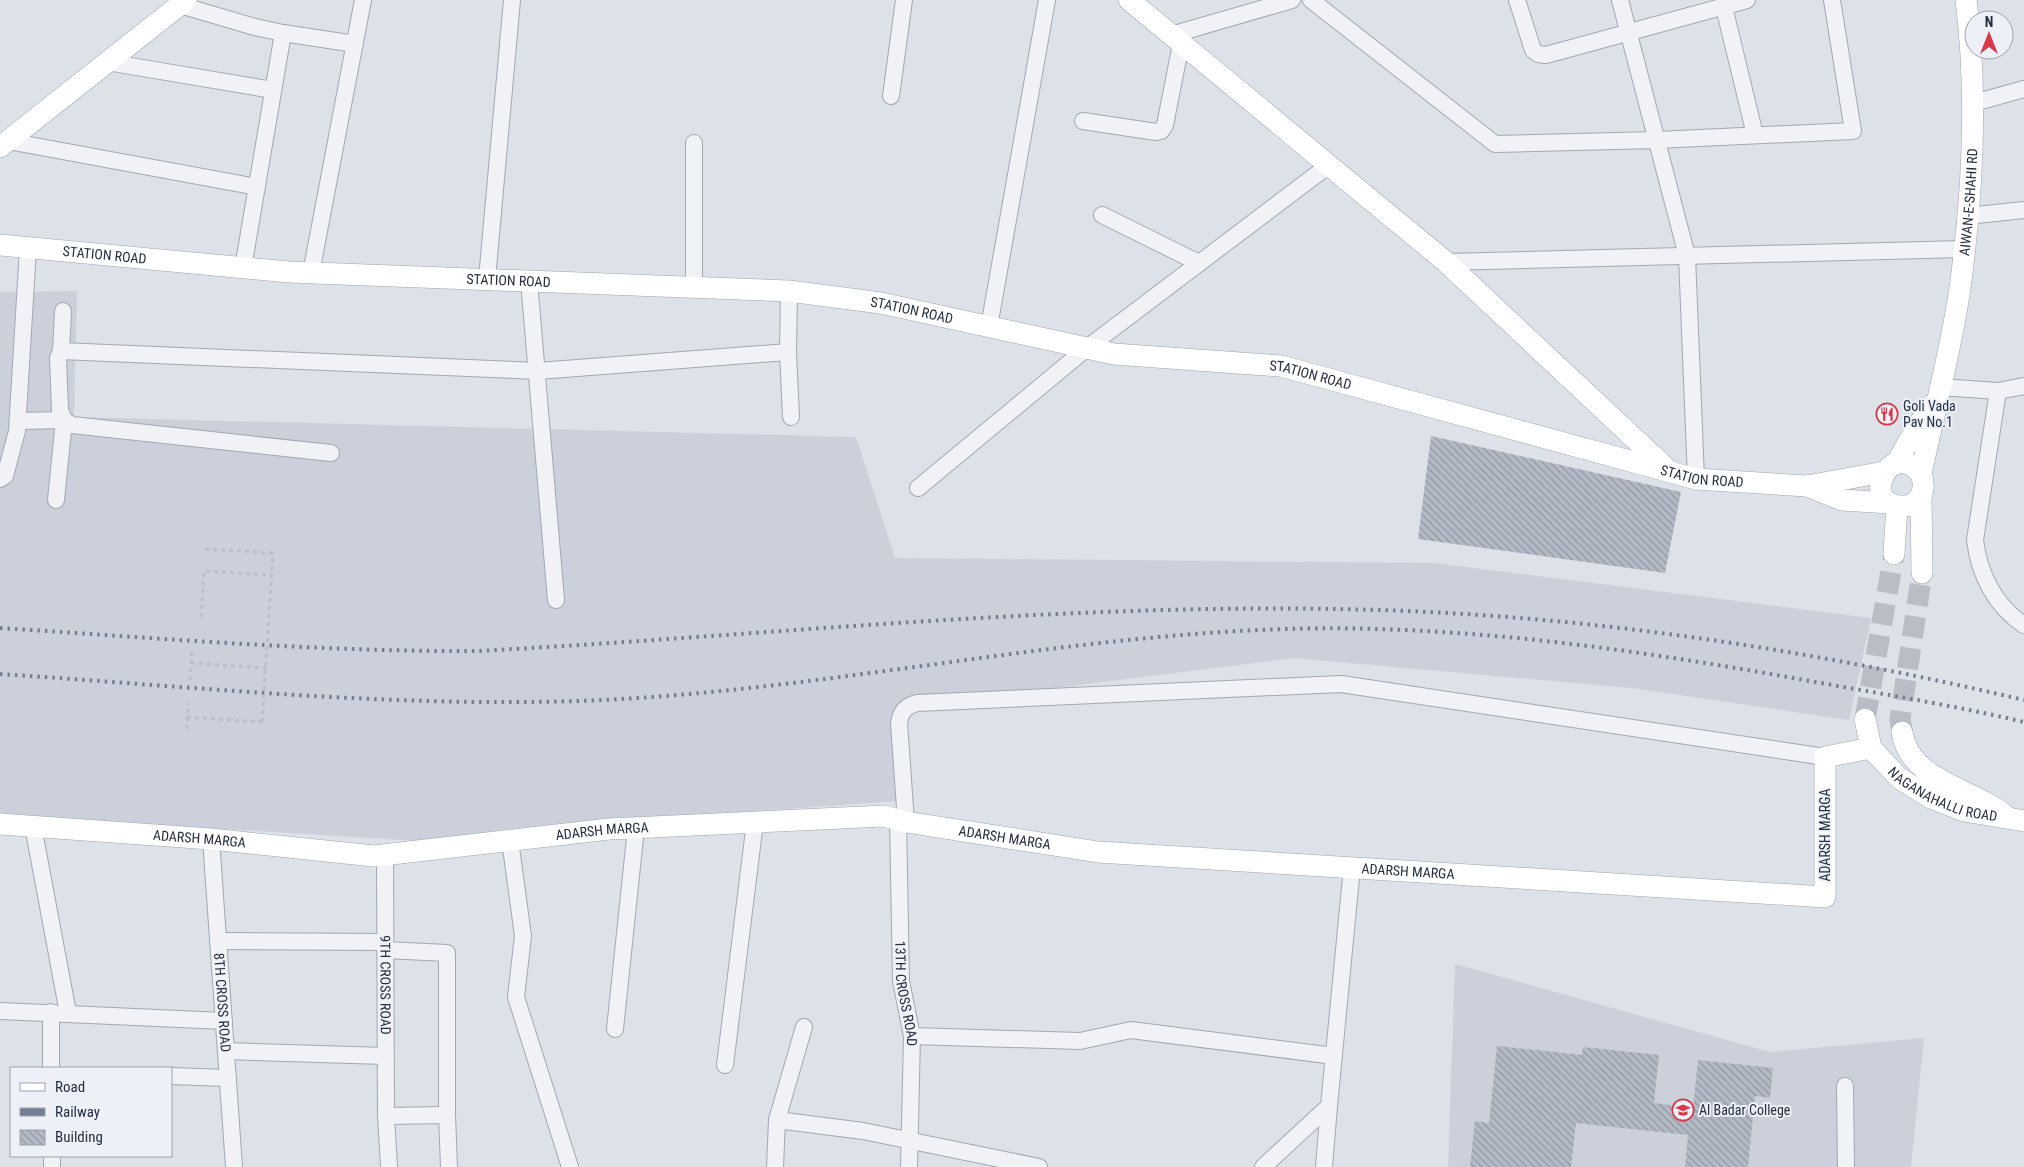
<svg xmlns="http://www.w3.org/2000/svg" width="2024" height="1167" font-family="'Roboto Condensed',sans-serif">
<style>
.built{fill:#cbd0da}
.building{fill:url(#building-back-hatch)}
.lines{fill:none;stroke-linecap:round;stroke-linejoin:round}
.major-tunnel{stroke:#b8bdc6;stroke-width:21;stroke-dasharray:21 11;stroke-linecap:butt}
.minor-casing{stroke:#a2a8b2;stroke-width:18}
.major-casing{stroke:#9ca5b5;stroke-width:22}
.path{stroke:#bbbfc7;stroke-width:3;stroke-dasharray:4 4;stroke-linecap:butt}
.minor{stroke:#f0f2f6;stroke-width:16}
.major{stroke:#fff;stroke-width:21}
.rail{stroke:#757f93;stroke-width:4;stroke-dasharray:2.5 5;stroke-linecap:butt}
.path-bridge{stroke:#bbbfc7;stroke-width:3;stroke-dasharray:4 4;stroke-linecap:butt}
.labels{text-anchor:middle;stroke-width:4;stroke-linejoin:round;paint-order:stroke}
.street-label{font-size:14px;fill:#252e40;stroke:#edf0f6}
.poi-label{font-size:14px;fill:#252e40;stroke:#edf0f6;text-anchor:start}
</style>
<defs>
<pattern id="building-back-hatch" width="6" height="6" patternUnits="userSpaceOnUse" patternTransform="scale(1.25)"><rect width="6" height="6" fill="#b4bac5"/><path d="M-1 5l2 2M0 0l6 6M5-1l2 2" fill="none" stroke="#9298a1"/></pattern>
</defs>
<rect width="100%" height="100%" fill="#dde1e8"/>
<path class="built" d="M77,291l-3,126 782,20 39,121 539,5 437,55 -22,102 -218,-32 -338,-30 -383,48 -12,95 -381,27 -99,13 -418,-26v-523z
M1455,964l315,88 154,-14 -13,129h-463z"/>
<path class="building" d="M1431,436l250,56 -16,81 -247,-34z
M1497,1046l85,9 1,-8 76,8 -5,48 39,5 5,-48 75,8 -3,30 -15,-2 -7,71h-63l3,-32 -112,-12 -5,44h-101l5,-46 14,2z"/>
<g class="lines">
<path class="major-tunnel" d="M1865,719l29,-165
M1902,732l-2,-13 22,-146"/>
<g class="minor-casing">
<g id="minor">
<path d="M1311,0l184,144 162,-4 196,-9 -21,-131"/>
<path d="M1517,0l16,50 5,4 8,1 201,-55"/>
<path d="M1620,0l67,256 9,223"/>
<path d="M180,5l75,22 28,6 -40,235"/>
<path d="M1724,7l31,128"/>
<path d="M283,33l72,11"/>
<path d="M1171,35l121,-35"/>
<path d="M107,62l166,28"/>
<path d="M891,96l13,-96"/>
<path d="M1974,103l50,-14"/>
<path d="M1083,121l73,11 5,-1 4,-6 16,-81"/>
<path d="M8,141l249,46"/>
<path d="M1102,215l97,48"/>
<path d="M1967,216l57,-6"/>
<path d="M1446,262l518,-13"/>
<path d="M311,273l52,-273"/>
<path d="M487,279l25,-279"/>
<path d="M529,281l27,319"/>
<path d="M694,287v-144"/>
<path d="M63,311l-2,40 -3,7 2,52 4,10 8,5 259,28"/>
<path d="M989,327l58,-327"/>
<path d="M61,351l477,20 250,-19 1,-61"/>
<path d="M788,352l3,65"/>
<path d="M1940,387l58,4 26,-5"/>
<path d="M1998,391l-23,149c4,34 20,66 49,85"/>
<path d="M18,421l46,-1 -8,80"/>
<path d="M0,479l5,-3 12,-45 11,-183"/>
<path d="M918,488l169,-140 242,-183"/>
<path id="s1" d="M898,819l3,162 11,55 -3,131"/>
<path d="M906,822l-7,-99c2,-12 7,-17 18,-20l424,-19 484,73"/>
<path d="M33,826l35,187"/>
<path id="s2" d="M211,839l23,328"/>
<path d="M510,840l13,96 -7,61 54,170"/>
<path id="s3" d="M385,855l1,261 3,51"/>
<path d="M218,941l167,1"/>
<path d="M385,950l62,3v162"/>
<path d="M0,1011l224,10"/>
<path d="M51,1012v56"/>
<path d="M615,1029l21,-201"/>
<path d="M912,1036l168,5 51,-11 203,26"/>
<path d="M226,1051l159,5"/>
<path d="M725,1065l30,-243"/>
<path d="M171,1076l57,2"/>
<path d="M1845,1086l1,81"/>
<path d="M386,1116l61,-1 2,52"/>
<path d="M777,1120l86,11 176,36"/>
<path d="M52,1156v11"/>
<path d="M775,1167l2,-47 27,-93"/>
<path d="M1263,1167l66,-61 23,-239"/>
<path d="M1324,1167l5,-61"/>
</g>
</g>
<g class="major-casing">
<g id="major">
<path d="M1129,0l317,262 221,207"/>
<path d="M0,147l186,-147"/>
<path id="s4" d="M0,245l289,27 500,19 92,12 233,51 167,12 415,113 111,7 77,-14"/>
<path d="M1896,464l19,-34 17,-25"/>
<path id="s5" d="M1921,474c-32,-38 -61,31 -20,32 19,1 26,-16 20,-32 13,-62 30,-123 39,-186 13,-96 18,-192 6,-288"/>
<path d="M1807,486l35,14 48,3"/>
<path d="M1921,495l1,78"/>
<path d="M1894,554l3,-48"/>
<path id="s6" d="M1865,719l6,29 28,30 32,20 33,13 60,10"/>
<path d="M1902,732c8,50 71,56 104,84"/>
<path id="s7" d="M0,824l211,15 163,17 235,-27 275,-13 22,6 192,30 727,45v-140l46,-9"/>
</g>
</g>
<path class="path" d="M205,549l68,4
M201,617l3,-46 68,4
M191,663l75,5
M190,680l2,-32
M187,717l75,5
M187,729l1,-26"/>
<use href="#minor" class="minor"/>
<use href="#major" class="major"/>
<path class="rail" d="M0,628c159,10 318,24 478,23 317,-17 634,-54 952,-39 199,10 399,42 594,88
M0,674c200,13 402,35 603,26 228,-11 453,-64 682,-71 170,-5 340,19 508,49 77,14 155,26 231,44"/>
<path class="path-bridge" d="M262,722l11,-169"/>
</g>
<defs>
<g id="restaurant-ring" transform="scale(1.125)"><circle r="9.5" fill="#edf0f6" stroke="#d83849" stroke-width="1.5"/><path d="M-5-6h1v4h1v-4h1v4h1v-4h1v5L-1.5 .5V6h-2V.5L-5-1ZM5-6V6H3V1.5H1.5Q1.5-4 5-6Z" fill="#d83849"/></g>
<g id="university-ring" transform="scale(1.125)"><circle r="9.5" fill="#edf0f6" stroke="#d83849" stroke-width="1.5"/><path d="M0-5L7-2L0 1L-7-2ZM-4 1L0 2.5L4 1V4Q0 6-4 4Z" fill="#d83849"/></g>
</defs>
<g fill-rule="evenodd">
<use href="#restaurant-ring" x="1887" y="414"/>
<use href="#university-ring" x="1683" y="1110"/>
</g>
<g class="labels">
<g class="street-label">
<text dy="5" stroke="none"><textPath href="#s5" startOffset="412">AIWAN-E-SHAHI RD</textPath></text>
<text dy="5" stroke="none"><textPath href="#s4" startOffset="105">STATION ROAD</textPath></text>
<text dy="5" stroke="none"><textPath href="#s4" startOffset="510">STATION ROAD</textPath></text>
<text dy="5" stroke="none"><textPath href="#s4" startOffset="915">STATION ROAD</textPath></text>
<text dy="5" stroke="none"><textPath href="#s4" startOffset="1320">STATION ROAD</textPath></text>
<text dy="5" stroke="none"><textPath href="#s4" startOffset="1725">STATION ROAD</textPath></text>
<text dy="5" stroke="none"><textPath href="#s6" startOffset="118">NAGANAHALLI ROAD</textPath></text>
<text dy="5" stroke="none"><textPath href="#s7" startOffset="605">ADARSH MARGA</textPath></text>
<text transform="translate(1825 835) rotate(-90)" y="5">ADARSH MARGA</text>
<text dy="5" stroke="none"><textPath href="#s7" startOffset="1010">ADARSH MARGA</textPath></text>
<text dy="5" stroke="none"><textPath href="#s7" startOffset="200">ADARSH MARGA</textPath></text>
<text dy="5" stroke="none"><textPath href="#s7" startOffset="1415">ADARSH MARGA</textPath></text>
<text dy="5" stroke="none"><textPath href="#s3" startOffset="130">9TH CROSS ROAD</textPath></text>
<text dy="5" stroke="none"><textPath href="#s1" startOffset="175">13TH CROSS ROAD</textPath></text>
<text dy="5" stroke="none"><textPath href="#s2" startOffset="164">8TH CROSS ROAD</textPath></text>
</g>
<g class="poi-label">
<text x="1903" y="411">Goli Vada<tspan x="1903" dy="16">Pav No.1</tspan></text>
<text x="1699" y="1115">Al Badar College</text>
</g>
</g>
<rect x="10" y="1067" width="162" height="90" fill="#edf0f6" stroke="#9da2ad"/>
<rect x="20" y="1083" width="25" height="8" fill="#ffffff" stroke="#9da2ad"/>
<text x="55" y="1092" font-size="15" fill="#252e40">Road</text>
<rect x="20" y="1108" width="25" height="8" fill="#757f93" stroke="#9da2ad"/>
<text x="55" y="1117" font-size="15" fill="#252e40">Railway</text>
<rect x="20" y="1130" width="25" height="15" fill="url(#building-back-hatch)" stroke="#9da2ad"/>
<text x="55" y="1142" font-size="15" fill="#252e40">Building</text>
<g transform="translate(1989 35)"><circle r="24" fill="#edf0f6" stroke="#9da2ad"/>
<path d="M0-4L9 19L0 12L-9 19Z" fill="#d83849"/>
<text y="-8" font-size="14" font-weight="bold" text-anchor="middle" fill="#252e40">N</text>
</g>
</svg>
